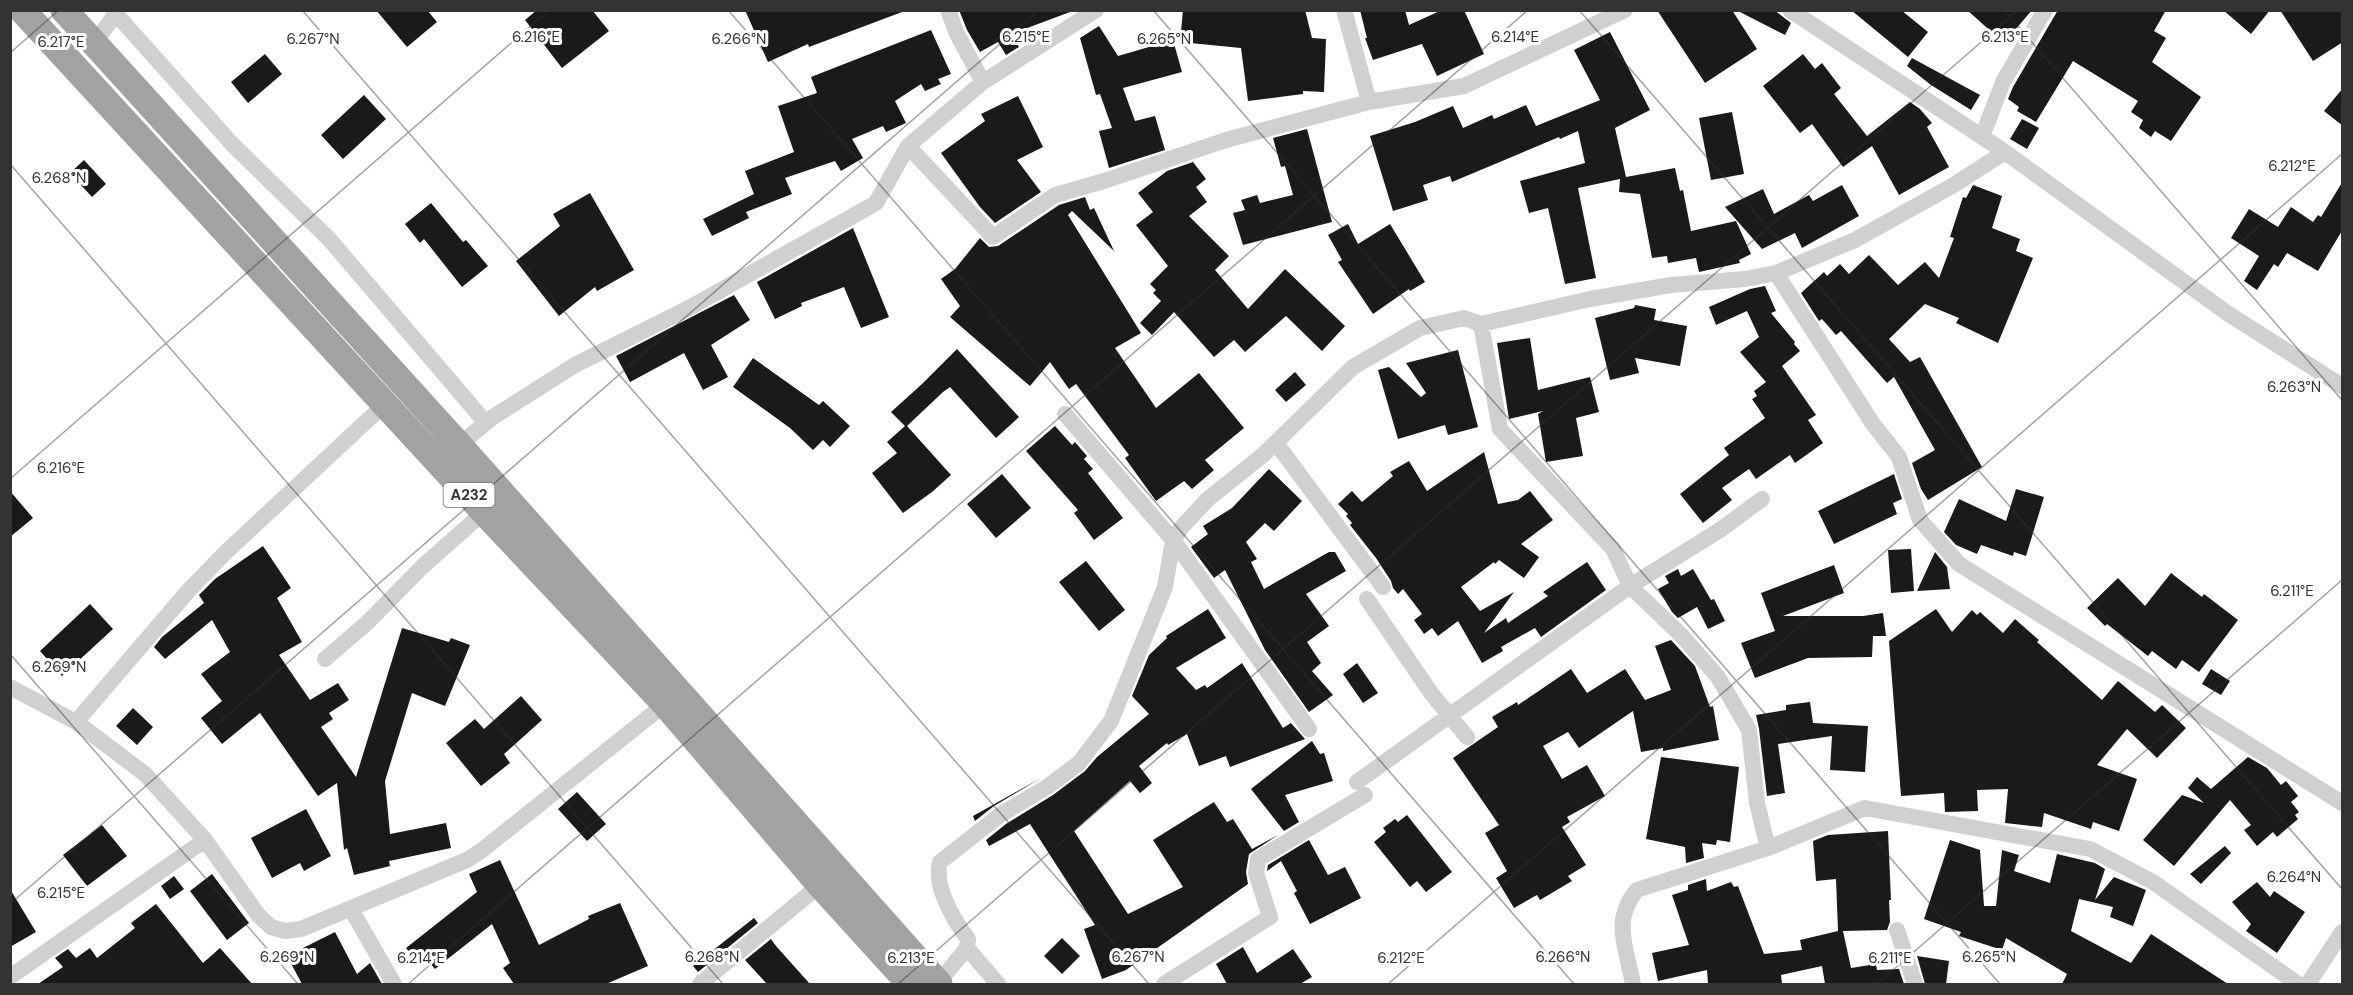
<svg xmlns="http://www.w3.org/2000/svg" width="2353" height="995" font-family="'DM Sans',sans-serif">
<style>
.building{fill:#1a1a1a}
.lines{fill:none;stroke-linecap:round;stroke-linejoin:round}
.minor{stroke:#d0d0d0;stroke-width:16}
.trunk{stroke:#a2a2a2;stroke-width:27}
.ticks{fill:none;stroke:#333;stroke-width:1.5;stroke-opacity:0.45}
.labels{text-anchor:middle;stroke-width:6;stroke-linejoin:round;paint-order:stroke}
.shield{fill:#fff;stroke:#707070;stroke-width:1.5}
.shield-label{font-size:15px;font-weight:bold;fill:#333}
.ticks-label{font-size:15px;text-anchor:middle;fill:#333;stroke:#fff;stroke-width:6;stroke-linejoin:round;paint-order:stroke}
</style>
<rect width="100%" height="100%" fill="#fff"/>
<path class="building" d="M376,10h51l10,12 -30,25z
M537,10h55l17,21 -47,37 -37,-48z
M745,10h157v2l-93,35 -1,-3 -40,18z
M959,10h111v2l-59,22 8,13 -13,8 -8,-13 -18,10 -13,-22z
M1183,10h122l7,28 14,1 -2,53 -21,-1v3l-55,7 -7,-53 -61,-6z
M1360,10h45l4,15 33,-15h22l20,44 -47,22 -15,-32 -49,16 -8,-22h2z
M1657,10h75l25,39 -52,34z
M1736,10h38l17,13 -6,12z
M1851,10h50l27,22 -20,25z
M1967,10h65l-28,33z
M2058,10h108l-12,21 12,7 -14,24 49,35 -30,44 -16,-10 -4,6 -12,-9 4,-8 -12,-8 7,-11 -65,-40 -37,61 -19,-11 2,-4 -11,-8 5,-12z
M2223,10h47l-19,24z
M2280,10h63v32l-30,19z
M1099,26l19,30 55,-16 9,32 -59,16 12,33 20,-5 10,34 -56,18 -10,-37 13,-3 -12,-34 -4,1 -16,-57z
M931,30l20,44 -13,5 3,5 -16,7 -4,-7 -26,17 11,22 -20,9 -3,-6 -31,13 11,19 -22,13 -6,-10 -50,17 7,16 -46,18 3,6 -37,18 -9,-17 51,-25 -9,-23 49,-19 -16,-46 39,-13 -6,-16z
M1610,32l40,78 -35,18 11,49 49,-9 5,23 3,-1 8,41 45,-10 15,33 -12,6 1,3 -41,9 -3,-14 -28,5 -1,-7 -15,2 -12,-64 -21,-2 1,-13 -42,9 18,90 -31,6 -17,-76 -19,5 -9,-32 65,-18 -7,-32 -18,8 -1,-2 -107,45 -2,-6 -27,9 5,15 -35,11 -23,-75 45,-14 38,-16 10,22 29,-13 2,4 32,-14 10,21 64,-26 -26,-50z
M265,54l17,20 -34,29 -17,-21z
M1803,54l12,15 7,-6 19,25 -7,6 33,42 43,-34 10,7 12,14 -5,4 22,40 -50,28 -27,-49 -29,21 -31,-43 -12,9 -37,-47z
M1912,58l68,37 -9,15 -40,-25 -24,-19z
M2343,88v38l-19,-15z
M364,95l22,24 -43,40 -22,-24z
M1018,96l25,51 -26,13 24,32 -46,31 -15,-16 -39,-54 44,-32 -4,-7z
M1732,112l12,62 -33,6 -12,-62z
M2022,119l17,9 -12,21 -17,-10z
M1307,129l25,93 -89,23 -10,-32 12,-3 -4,-10 16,-5 3,8 33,-8 -8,-29 -4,1 -8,-29z
M84,160l22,24 -14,13 -22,-24z
M1193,162l13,17 -10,8 11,15 -18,14 40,40 -14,14 33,39 37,-40 60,57 -23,25 -36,-35 -41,36 -11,-12 -20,17 -40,-45 -22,23 -12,-12 21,-22 -8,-8 3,-3 -6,-6 18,-18 -32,-41 17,-13 -15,-19 29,-22z
M2343,181v48l-25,42 -31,-18 -9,14 -4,-3 -17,26 -13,-9 15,-25 -28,-18 18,-29 29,18 13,-20 22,15 5,-7 3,2z
M1842,185l17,31 -57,32 -7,-15 -33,16 -37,-42 38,-18 11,25 35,-19 4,6z
M1973,185l29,11 -10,32 28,11 -4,12 17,7 -35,85 -42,-20 3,-5 -34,-14 -36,35 21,23 10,-5 62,110 -54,33 -7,-11 -9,-26 23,-13 -41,-73 -7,6 -46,-52 -5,4 -14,-16 -3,2 -18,-28 23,-21 3,4 13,-12 9,10 20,-19 29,30 27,-23 14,16 15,-40 -4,-1 13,-40 3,1z
M590,193l44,77 -37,21 -2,-4 -36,29 -43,-55 44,-35 -7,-12z
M1085,197l5,13 4,-2 20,43 -42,-40 -4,4 73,118 -26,15 41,60 43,-35 45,55 -39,32 9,10 -22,19 -8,-8 -28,20 -31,-43 4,-3 -53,-71 -7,5 -19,-27 -20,24 -80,-69 10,-11 -19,-27 14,-10 25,-31 9,9 9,-1 61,-41z
M431,203l32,39 3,-2 22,26 -26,21 -38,-48 -4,4 -15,-19z
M1348,224l10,20 32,-20 35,58 -15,9 -1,-2 -36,25 -35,-52 4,-2 -14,-25z
M853,228l36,89 -28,11 -17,-41 -43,16 1,3 -27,13 -18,-37z
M1765,286l11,25 -5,2 24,29 -1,2 6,7 -18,15 34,49 -8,5 15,23 -28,20 -5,-8 -34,24 -7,-10 -27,19 10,12 -29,23 -23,-29 49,-39 -5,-7 41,-30 -13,-19 5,-3 -3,-5 12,-9 -26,-30 19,-15 -12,-26 -31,14 -7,-18 41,-18z
M734,295l16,25 -39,25 17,32 -25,13 -19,-37 -54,29 -14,-26z
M1635,305l21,4 -2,11 33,6 -7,40 -45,-8 4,15 -29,7 -15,-62 39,-10z
M1530,338l8,52 52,-13 9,35 -23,6 7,38 -37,6 -8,-48 5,-3 -34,8 -12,-76z
M957,349l62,68 -23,21 -46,-51 -7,5 -36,34 44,49 -19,17 -29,21 -31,-40 25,-20 -10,-11 18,-16 -14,-14 31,-28z
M1458,350l20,77 -30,8 -3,-10 -47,14 -20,-69 11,-3 32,30 5,-4 -20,-30z
M753,358l66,47 4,-4 27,25 -20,21 -7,-7 -10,10 -23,-22 -57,-41z
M1295,372l11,13 -20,17 -11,-12z
M1055,426l17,19 3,-3 12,14 -3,3 9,10 -5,4 35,45 -29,22 -20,-27 4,-3 -52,-59z
M1484,452l14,52 20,-4 12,-9 23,29 -32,24 18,13 -15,21 -25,-18 -4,4 -1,-2 -33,25 19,24 34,-19 -30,41 22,-15 2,5 40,-27 -5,-4 44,-30 19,28 -65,47 -6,-9 -34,19 2,4 -21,12 -24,-42 -20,15 -6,-8 -8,6 -10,-14 8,-6 -19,-25 -5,5 -5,-6 -2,-7 -15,-23 -26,-33 2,-2 -6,-7 2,-2 -10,-10 14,-13 10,11 31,-26 -3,-4 19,-11 18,30z
M1269,469l33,32 -28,30 -9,-8 -19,19 11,17 -6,3 13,27 65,-37h6l11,19 -40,23 23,32 -22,16 14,21 -9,8 21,24 -24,17 -44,-62 -40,-80 -11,8 -23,-31 17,-13 -5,-8 29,-18z
M1002,474l29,34 -35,30 -29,-34z
M1894,474l8,25 -9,4 4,11 -63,30 -16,-33z
M2016,489l28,8 -18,59 -12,-4 -1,4 -32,-11 -4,9 -21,-9 -12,-13 15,-33 47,22z
M10,491l23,27 -23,19z
M263,546l28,42 -14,10 25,44 -23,13 31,45 28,-17 11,17 -20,13 4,6 -12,8 35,50 46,-149 47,14 2,-4 19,7 -25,61 -33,-13 -27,88 5,53 56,-11 5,25 -62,13 1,5 -36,9 -7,-27 -3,2 -7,-67 -19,13 -58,-83 -38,31 -21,-26 21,-17 -21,-27 29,-22 -18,-32 -47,39 -11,-12 8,-10 42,-34 -5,-8 16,-16z
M1911,549l3,42 -23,2 -3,-43z
M1935,552l12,15 3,22 -33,2z
M1086,561l39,49 -26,21 -40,-49z
M1834,565l10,28 -61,23h80l20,-3 3,23h-13l-1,21 -64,1 -53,20 -14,-35 34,-12 -14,-38z
M1678,569l3,7 12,-7 18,31 3,-1 11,22 -17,8 -11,-22 -19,11 -6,-6 -14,-23 11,-6 -4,-7z
M2171,573l31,24 2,-3 34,26 -39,52 -17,-12 -6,9 -24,-18 -4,5 -41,-32 -2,2 -18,-18 31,-30 27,28z
M90,604l23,25 -51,47 -22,-25z
M1208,609l18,29 -50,30 20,22 9,-5 2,3 35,-25 41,65 8,-5 14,16 -75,28 -4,-11 -27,10 -12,-32 -19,11 -1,-2 -28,23 13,17 -12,10 -10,-12 -56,50 54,83 55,-27 -30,-47 61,-38 13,20 6,-3 19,30 26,-14 -29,19 -3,18 2,12 -122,86 -24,9 -18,-50 11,-4 -65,-101 -41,22 -3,-6 20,-16 47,-29 32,-24 12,-14 52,-43 -17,-18 17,-41 18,-17 -1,-2z
M1936,609l16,23 20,-22 5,5 3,-3 23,21 12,-14 24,21 -2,2 65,58 16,-19 37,31 7,-7 24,23 -29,30 -30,-29 -30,36 40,14 -18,52 -26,-9 -2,7 -47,-16 -2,14 -37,-4 3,-34 -31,1 1,21 -33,1 -1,-19 -43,3 -12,-155z
M1671,640l24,26 15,41 3,-1 6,34 -56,11v-3l-22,4 -8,-41 -54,37 -11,-16 -25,14 19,33 25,-14 18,31 -38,21 3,5 -8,5 24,38 -18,11 4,5 -32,19 -3,-5 -23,13 -18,-30 11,-7 -22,-38 14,-8 -46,-67 45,-31 -6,-10 25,-15 1,3 53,-36 16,24 38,-24 20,31 26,-10 -16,-44z
M1357,663l21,30 -15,10 -20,-29z
M2211,669l19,12 -9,14 -19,-11z
M521,696l21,24 -38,34 6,9 -29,23 -35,-43 29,-24 9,10z
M1810,702l3,21 55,3 -3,46 -35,-2 2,-34 -54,8 7,49 -18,3 -8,-67 -3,-14 30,-5v-5z
M133,708l20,19 -16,18 -21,-19z
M1312,741l8,13 4,-1 9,28 -48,14 14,27 -15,9 -33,-42z
M1661,757l78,10 -9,75 -13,-2 -1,5 -14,-2 2,15 -18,5 -1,-16 -39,-8z
M2248,757l19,11 14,17 5,-4 12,15 -7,6 8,10 -4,3 3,4 -21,18 -4,-5 -16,14 -13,-16 7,-5 -21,-25 -56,66 -31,-26 39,-45 22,8 -16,-15 9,-11 14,12z
M1041,778l-47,28 -19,15 -2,-5z
M577,792l29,32 -19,17 -29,-32z
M306,809l25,47 -27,15 -4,-8 -28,15 -21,-40z
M1407,815l45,57 -26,20 -9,-11 -7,6 -36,-45 12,-10 -3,-4 12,-9 3,3z
M102,825l25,31 -40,30 -24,-31z
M1888,831l3,69h-2l1,22 -3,8 -44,1 8,37 25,-4 1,6 22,-1 5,15h-79l-3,-18 -41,9 1,9h-74l-1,-14 -49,11 -6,-28 37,-8 -17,-50 16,-5v-5l18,-6 1,12 24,-9 3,5 4,-1 26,68 38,-4 -2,-10 38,-9 -2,-52 -20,2 -3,-40 15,-6z
M1309,840l19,35 17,-8 16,31 -51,26 -16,-31 3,-2 -16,-30 -14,10 1,-6z
M1950,840l30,10 4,56h12l6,-56 17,5 -5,16 36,12 7,-29 38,9 10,6 -10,31 19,-23 32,13 -13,36 -23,-9 3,-10 -34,-8 -8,32 60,32 20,-29 77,50h-166l5,-10 -61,-36 -4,12 -43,-14 2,-4 -37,-13z
M2225,846l6,7 -30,31 -11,-10z
M500,860l39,85 50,-26 -1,-3 32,-13 28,63 -42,18h-92l-11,-16 7,-5 -18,-39 -57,45 -9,-11 -7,6 -13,-16 71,-56 -8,-18z
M212,874l37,49 -22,17 -37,-49z
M174,876l10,13 -14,10 -9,-13z
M2257,882l13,15 4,-6 31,21 -28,41 -31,-22 5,-7 -19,-22z
M10,889l26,43 -26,15z
M156,904l47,59 17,-15 32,36h-214l25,-17 -8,-9 13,-9 8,9 14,-10 7,10 38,-30 -4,-5z
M754,918l4,5 -60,49 -5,-6z
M335,932l22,42 13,-11 12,21h-80l-15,-28z
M1062,938l18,18 -18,18 -18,-18z
M771,939l5,7 34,38h-43l-22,-24z
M1243,947l14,26 36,-24 19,28 -12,7h-73l-11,-20z
M1917,956l32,5 -3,23h-21z"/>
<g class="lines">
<path class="minor" d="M948,10l9,24 26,48
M1344,10l25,92
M1790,10l215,142 222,161 115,73
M116,14l117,131 97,95 156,183
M95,43l23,-33
M1982,137l21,-55 42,-72
M908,146l85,91 62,-42 49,-14 122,-41 143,-38 95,-16 161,-76
M1776,273l97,151 26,33 21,63 39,44 383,239
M1481,324l19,105 113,120 17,37 52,50 36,41 31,53 8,73 11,45
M1065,414l108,126 136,189
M1276,443l107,144
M459,445l34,-28 82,-52 114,-57 187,-105 32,-57 75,-64 113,-72
M1367,599l64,94 36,44
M325,659l42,-36 55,-56 62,-55
M10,687l66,35 69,52 60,66 54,76 12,11 14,4 16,-2 166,-69 14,-9 184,-147
M76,722l113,-132 37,-38 159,-148
M1357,782l273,-196 90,-56 42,-31
M351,909l43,75
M1897,930l18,54
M967,948l31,36
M10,977l195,-137
M938,983l29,-35 1,-9c-14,-18 -35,-54 -28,-77l60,-47 47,-28 32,-24 32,-42 54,-134 8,-47 8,-12 27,-29 55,-44 90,-88 67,-39 44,-10 17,6 109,-25 81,-14 74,-6 31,-6 79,-33 97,-54 53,-34
M700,984l120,-99
M1164,984l106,-67 -14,-44 2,-14 107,-64
M1633,984c-6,-34 -22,-64 4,-94l131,-42 97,-40 225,41 63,33 145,102
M2308,984l34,-52"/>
<path class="trunk" d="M22,10l462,502 181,192 155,181 90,99
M64,10l395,435 480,539"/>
</g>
<path class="ticks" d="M302,10l847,974M728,10l846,974M1153,10l847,974M1579,10l763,879M2004,10l338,390M10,53l49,-43M10,164l713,820M10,479l539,-469M10,654l288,330M10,904l1029,-894M408,984l1120,-974M898,984l1120,-974M1388,984l954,-830M1877,984l465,-404"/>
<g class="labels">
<rect class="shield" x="443.5" y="483" width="51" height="24" rx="4.5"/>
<g class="shield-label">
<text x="469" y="500">A232</text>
</g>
</g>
<g class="ticks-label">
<text x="536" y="42">6.216°E</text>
<text x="1026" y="42">6.215°E</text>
<text x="1515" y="42">6.214°E</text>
<text x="2005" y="42">6.213°E</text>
<text x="313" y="44">6.267°N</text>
<text x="739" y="44">6.266°N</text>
<text x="1164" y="44">6.265°N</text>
<text x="61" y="47">6.217°E</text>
<text x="2292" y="171">6.212°E</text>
<text x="59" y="183">6.268°N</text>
<text x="2294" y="392">6.263°N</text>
<text x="61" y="473">6.216°E</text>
<text x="2292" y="596">6.211°E</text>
<text x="59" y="672">6.269°N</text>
<text x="2294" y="882">6.264°N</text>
<text x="61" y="898">6.215°E</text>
<text x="287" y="962">6.269°N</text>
<text x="712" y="962">6.268°N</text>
<text x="1138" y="962">6.267°N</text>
<text x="1563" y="962">6.266°N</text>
<text x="1989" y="962">6.265°N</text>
<text x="421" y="963">6.214°E</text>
<text x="911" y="963">6.213°E</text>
<text x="1401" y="963">6.212°E</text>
<text x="1890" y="963">6.211°E</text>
</g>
<rect width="2353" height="995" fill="none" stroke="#333333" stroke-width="24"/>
</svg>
